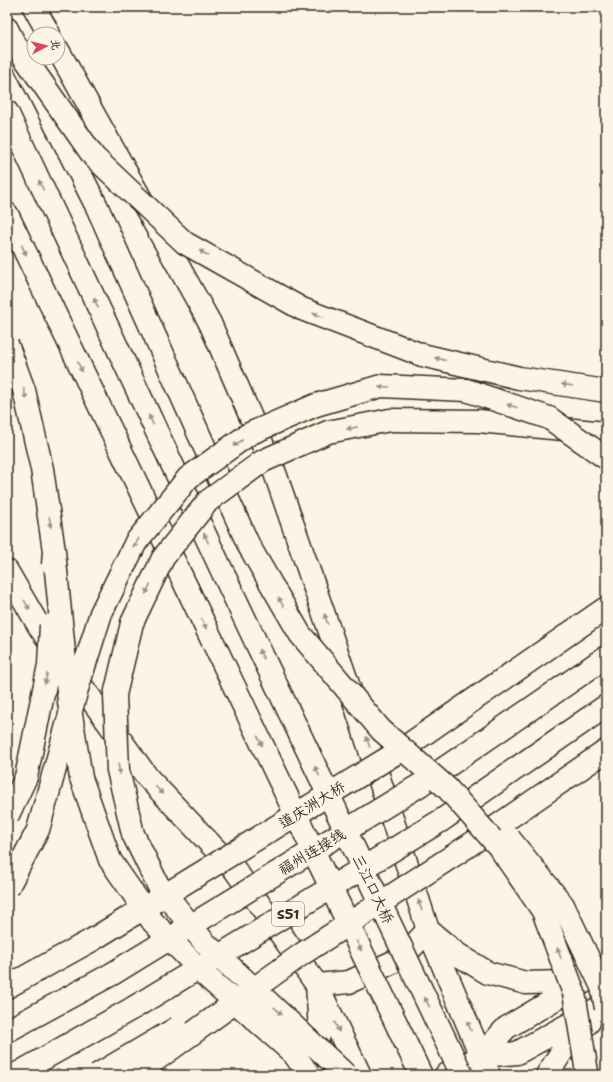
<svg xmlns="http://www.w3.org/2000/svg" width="613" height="1082" font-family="'Shantell Sans','LXGW WenKai TC',sans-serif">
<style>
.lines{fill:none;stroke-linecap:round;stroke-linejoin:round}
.major-casing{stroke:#3b2a1e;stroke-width:25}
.highway-casing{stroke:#3b2a1e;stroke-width:25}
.major{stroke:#fcf5e5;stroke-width:22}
.highway{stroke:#fcf5e5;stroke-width:22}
.highway-bridge-casing{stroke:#3b2a1e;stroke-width:25;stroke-linecap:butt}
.highway-bridge{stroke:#fcf5e5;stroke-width:22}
.oneway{fill:#9c9082}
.labels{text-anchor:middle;stroke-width:3;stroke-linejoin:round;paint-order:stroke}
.shield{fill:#fcf5e5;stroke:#75675a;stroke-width:1}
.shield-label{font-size:14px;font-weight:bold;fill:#3b2a1e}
.street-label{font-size:15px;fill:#3b2a1e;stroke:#fcf5e5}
</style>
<rect width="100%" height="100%" fill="#fcf5e5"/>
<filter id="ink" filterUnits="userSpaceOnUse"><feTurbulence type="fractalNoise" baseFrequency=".025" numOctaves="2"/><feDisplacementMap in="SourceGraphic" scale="8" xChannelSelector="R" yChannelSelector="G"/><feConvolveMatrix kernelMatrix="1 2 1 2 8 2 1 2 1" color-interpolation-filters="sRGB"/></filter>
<g filter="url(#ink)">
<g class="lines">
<g class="major-casing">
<path id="major" d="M34,7l15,27
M58,50l152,273 65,150 82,237 71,220 61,145
M7,571l33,57 108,150 87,92 82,115 43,90
M481,1056l36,-3 89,-49
M311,1075l9,-46 -3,-44 32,-3 53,-24 26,-28 29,24 31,19 38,10 36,-1 44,-15
M446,1075l35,-19 25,-28 78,-46
M547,1075l21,-33 21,-20"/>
</g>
<g class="highway-casing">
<path id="highway" d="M7,29l90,178 152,339
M7,112l216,461
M7,214l180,374
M390,420l88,1 128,12
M401,750l205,-142
M420,785l186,-128
M442,820l164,-114
M465,848l141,-97
M7,987l85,-47
M7,1031l105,-57
M15,1075l118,-67"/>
</g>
<use href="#major" class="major"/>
<use href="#highway" class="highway"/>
<g class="highway-bridge-casing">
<path id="highway-bridge" d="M17,47l77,110 91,86 117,66 120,46 97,23 87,13
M7,344l17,46 18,79 12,82 -1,14
M249,546l51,88 81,96 66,58 52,59 44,64 31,82 13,79
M54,551l15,151 12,76 29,82 43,62 53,54 88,78 15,21
M223,573l239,502
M187,588l234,487
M7,817l19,-40 23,-112 2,-40
M509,838l54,67 39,82 4,21
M7,889l31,-59 39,-141 24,-76 35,-71 52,-64 61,-44 67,-29 65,-19 85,4 83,28 57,40
M92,940l309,-190
M112,974l308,-189
M133,1008l309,-188
M97,1075l80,-47
M135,1075l167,-121 163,-106
M346,1075l-142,-133 -46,-57 -25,-51 -15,-64 -3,-75 17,-72 31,-65 45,-57 55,-40 65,-29 62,-12"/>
</g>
<use href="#highway-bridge" class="highway-bridge"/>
</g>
<defs><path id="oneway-solid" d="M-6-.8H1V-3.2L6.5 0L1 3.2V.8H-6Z"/></defs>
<g class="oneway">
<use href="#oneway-solid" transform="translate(41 185) rotate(-115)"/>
<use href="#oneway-solid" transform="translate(24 250) rotate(65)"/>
<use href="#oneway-solid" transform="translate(204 253) rotate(-150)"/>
<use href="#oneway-solid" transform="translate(96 303) rotate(-115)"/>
<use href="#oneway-solid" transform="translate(318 315) rotate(-159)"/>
<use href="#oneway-solid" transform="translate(440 359) rotate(-166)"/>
<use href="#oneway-solid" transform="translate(80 367) rotate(64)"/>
<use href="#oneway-solid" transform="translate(567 385) rotate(-171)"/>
<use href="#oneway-solid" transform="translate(384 387) rotate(178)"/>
<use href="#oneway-solid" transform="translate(25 394) rotate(76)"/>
<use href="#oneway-solid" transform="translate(512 406) rotate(-162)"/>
<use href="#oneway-solid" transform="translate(151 420) rotate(-115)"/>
<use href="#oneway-solid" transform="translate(352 428) rotate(169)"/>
<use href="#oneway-solid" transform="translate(238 443) rotate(145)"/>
<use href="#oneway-solid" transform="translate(50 522) rotate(82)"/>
<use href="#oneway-solid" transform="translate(206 538) rotate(-115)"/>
<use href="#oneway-solid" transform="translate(136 543) rotate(122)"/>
<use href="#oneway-solid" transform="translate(148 589) rotate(115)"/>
<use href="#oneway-solid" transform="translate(281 602) rotate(-120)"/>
<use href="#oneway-solid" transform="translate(27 605) rotate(60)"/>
<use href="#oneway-solid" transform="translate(326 619) rotate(-109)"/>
<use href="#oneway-solid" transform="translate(204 624) rotate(64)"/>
<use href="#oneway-solid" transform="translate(261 654) rotate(-116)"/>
<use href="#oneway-solid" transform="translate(46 679) rotate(102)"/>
<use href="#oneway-solid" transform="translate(260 741) rotate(64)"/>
<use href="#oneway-solid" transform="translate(368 742) rotate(-108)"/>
<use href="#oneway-solid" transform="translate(119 769) rotate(83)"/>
<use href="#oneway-solid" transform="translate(317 771) rotate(-116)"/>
<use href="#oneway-solid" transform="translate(159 790) rotate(47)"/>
<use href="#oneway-solid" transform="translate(420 905) rotate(-108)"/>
<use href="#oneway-solid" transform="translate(359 946) rotate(64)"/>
<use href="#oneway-solid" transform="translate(559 953) rotate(-110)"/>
<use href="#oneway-solid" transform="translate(427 1002) rotate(-116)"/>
<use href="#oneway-solid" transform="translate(278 1011) rotate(43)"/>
<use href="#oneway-solid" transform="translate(469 1026) rotate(-112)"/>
<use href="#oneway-solid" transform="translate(337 1027) rotate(65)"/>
</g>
</g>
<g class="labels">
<rect class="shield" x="272" y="902" width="32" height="24" rx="3"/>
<g class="shield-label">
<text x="288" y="919">S51</text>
</g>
<g class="street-label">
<text transform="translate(312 805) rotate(-32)" y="5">道庆洲大桥</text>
<text transform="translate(312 852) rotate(-31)" y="5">福州连接线</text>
<text transform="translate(373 889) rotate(64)" y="5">三江口大桥</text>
</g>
</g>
<rect width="613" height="1082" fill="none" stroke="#fcf5e5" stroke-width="24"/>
<rect x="12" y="12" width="589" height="1058" fill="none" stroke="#3b2a1e" stroke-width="1.5" filter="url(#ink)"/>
<g transform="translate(46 46) rotate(83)"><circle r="19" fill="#fcf5e5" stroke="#afa495"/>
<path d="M0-3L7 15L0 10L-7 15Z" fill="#d1495b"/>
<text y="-6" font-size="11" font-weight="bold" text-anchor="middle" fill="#3b2a1e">北</text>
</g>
</svg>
